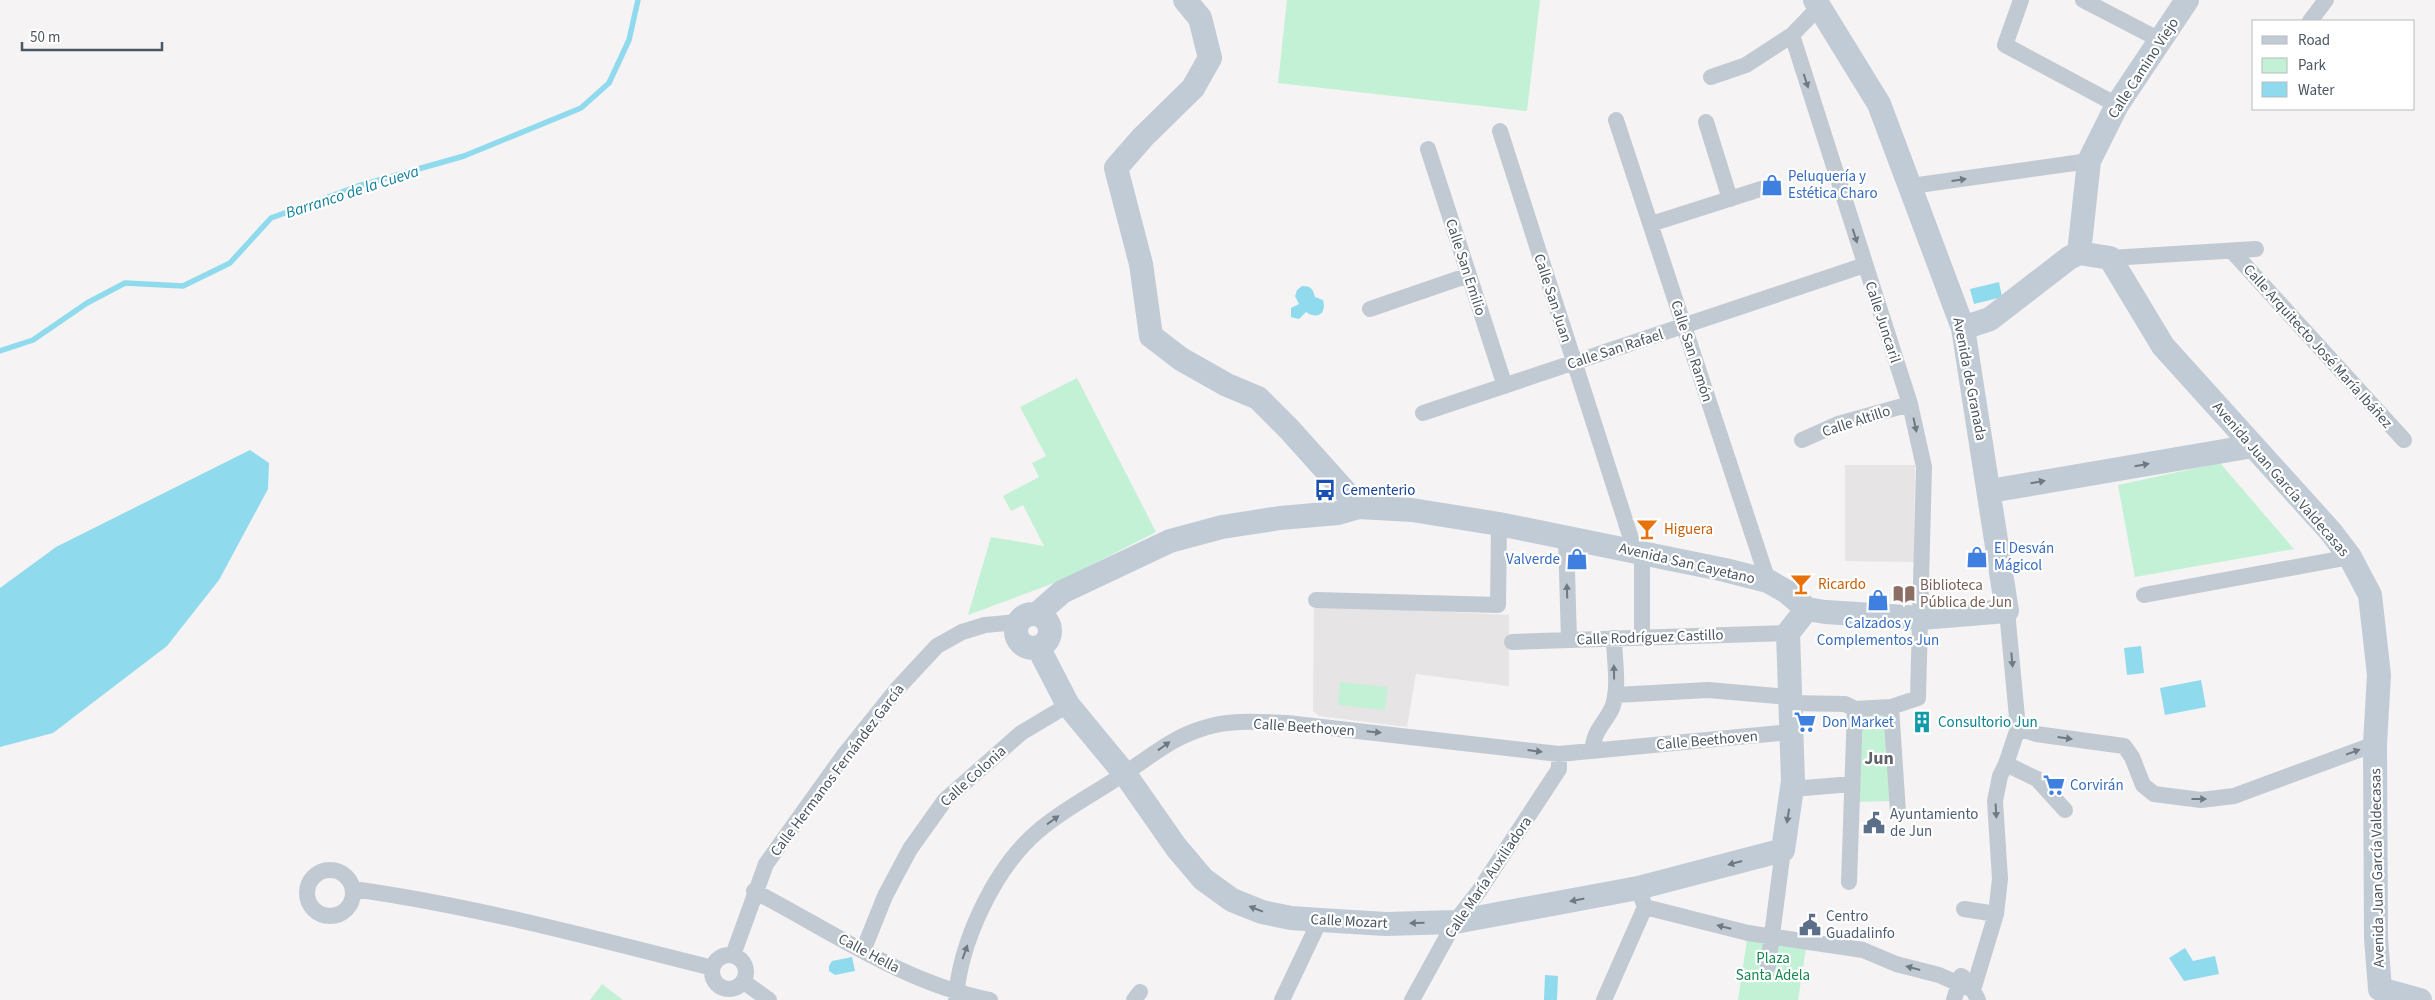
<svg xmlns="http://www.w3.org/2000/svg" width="2435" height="1000" font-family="'Source Sans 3',sans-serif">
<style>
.education{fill:#e6e4e5}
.green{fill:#c3f1d5}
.water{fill:#90daee}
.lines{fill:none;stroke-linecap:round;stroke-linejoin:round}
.stream{stroke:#90daee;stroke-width:5.5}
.street{stroke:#c1cad2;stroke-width:16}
.secondary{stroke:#c1cbd6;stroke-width:24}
.oneway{fill:#6e7983}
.oneway2{fill:#6e7984}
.labels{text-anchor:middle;stroke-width:4.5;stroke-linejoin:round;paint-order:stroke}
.street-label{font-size:15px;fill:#4a5661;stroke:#fff}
.shop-label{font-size:15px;fill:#366cbe;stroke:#fff;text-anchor:start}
.transit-label{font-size:15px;fill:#164399;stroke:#fff;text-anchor:start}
.food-label{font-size:15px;fill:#c56008;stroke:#fff;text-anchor:start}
.education-label{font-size:15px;fill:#785e54;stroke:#fff;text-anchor:start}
.culture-label{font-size:15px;fill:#0d838f;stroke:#fff;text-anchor:start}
.service-label{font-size:15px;fill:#4e5e75;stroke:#fff;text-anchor:start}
.park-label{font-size:15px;fill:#17864f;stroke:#fff}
.water-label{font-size:16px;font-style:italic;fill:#0c7c9b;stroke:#fff}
.quarter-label{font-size:18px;font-weight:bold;fill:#5f6368;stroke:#fff}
</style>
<rect width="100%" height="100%" fill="#f5f3f3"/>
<path class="education" d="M1845,465h70l-1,97 -69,-1z
M1314,605l195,10v71l-93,-12 -9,53 -88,-11 -6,-5z"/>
<path class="green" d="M1287,0h253l-13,111 -249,-28z
M1077,378l79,154 -94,48 -94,35 23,-78 53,9 -21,-41 -12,6 -8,-15 36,-19 -7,-14 14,-7 -26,-49z
M2220,463l74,86 -159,28 -17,-92z
M1340,682l48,5 -3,23 -47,-5z
M1889,712l2,89 -33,1 -2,-89z
M1748,933l59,9 -9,58h-60z
M602,984l21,16h-33z"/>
<path class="water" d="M1999,282l3,15 -28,7 -4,-15z
M1302,286c9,0 11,3 13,11l8,3c4,14 -6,20 -17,12l-7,7 -8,-2v-9l8,-4 -4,-8 2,-6z
M250,450l19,13 -1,26 -49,91 -52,66 -114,87 -53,14v-159l56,-41z
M2141,646l3,27 -17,2 -3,-27z
M2201,680l5,27 -41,8 -5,-27z
M2185,948l8,13 22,-5 4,18 -35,7 -15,-23z
M852,957l3,14 -20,4 -6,-4v-5l3,-5z
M1545,975l13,1 -1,24h-13z"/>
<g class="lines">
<path class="stream" d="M0,351l33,-11 54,-37 38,-20 58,3 47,-23 41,-45 87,-32 106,-30 117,-48 28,-25 20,-43 9,-40"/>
<path class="street" d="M2021,0l-16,45 112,60
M2083,0l77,40
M2310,21l16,-21
M1792,35l118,369 14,63 -6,231 -27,9 -36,2 -6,173
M1711,77l35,-12 46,-30 27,-28
M1616,120l152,461
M1706,122l24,77
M1500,131l135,420
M1428,149l77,237
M1911,186l178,-25
M1651,224l116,-37
M2232,251l172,189
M2110,258l146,-9
M1370,309l99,-34
M1423,413l442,-148
M1802,440l36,-16 72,-20
M1566,537l3,103
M2144,595l206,-38
M1316,600l182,5 1,-81
M1642,636v-83
M1512,642l276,-9
M1615,695l93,-5 81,7
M1789,703l56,1 10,5
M1891,707l7,105
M2018,728l18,6 88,12 8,11 11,28 11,9 47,6 33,-4 141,-52
M1593,750c-1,-17 12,-27 19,-42 8,-20 2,-49 2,-70
M2006,764l31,15 28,31
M1792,789l60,-5
M307 893a23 23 0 1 1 46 0a23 23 0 1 1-46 0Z
M353,889c122,17 240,49 359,79
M754,891c77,40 150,92 236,109
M1645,907l103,26 115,17 33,14 43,11 34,15 5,10
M1964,909l32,5
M863,951l22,-55 25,-47 35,-49 76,-67 47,-28
M712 972a17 17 0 1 1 34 0a17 17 0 1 1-34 0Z
M733,955l33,-91 78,-109 53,-66 40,-43 25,-14 23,-7 33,-3
M1768,966l15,-116
M744,982l25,18
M1973,990l23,-76 4,-35 -5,-78 5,-25 6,-12 12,-36 -11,-117
M956,1000c3,-56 38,-131 81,-168 25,-22 57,-38 85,-57 29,-18 48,-37 82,-47 26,-9 56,-6 83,-5l272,31 232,-22
M1134,1000l6,-8
M1282,1000l38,-80
M1412,1000l43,-78 24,-31 80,-122v-15
M1604,1000l41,-93 -4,-11
M1954,1000l7,-24 2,1"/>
<path class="secondary" d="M1185,0l15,18 10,40 -17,30 -50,49 -27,31 25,96 10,72 30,23 46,26 31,13 31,31 70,78
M2079,253l10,-92 28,-56 70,-105
M1963,328l27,-9 79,-61 10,-5 31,5 53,88 168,186 19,25 20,38 9,80 -4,69 1,194 4,51 40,11
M1990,491l263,-45
M1037,614l25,-22 108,-51 52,-14 58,-9 58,-5 21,-6 53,3 87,14 226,46 43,11 19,11 20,17 18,3 96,6 86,-7 -44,-283 -84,-224 -64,-104
M1016 631a17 17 0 1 1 34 0a17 17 0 1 1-34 0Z
M1038,647l30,58 57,69 51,73 27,32 29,21 30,12 29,6 29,2 66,4 69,-2 183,-34 145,-38 10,-69 -5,-148 19,-24"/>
</g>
<defs><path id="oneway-solid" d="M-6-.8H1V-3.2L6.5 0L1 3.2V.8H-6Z" transform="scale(1.25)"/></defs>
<g class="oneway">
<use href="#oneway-solid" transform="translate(1806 81) rotate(72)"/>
<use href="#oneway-solid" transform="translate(1959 180) rotate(-8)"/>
<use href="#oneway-solid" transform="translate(1855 236) rotate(72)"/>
<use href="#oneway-solid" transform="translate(1915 425) rotate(78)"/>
<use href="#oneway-solid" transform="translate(1567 591) rotate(-92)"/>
<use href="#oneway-solid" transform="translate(2012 660) rotate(85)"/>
<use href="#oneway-solid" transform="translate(1614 672) rotate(-91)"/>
<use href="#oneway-solid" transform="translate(1374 732) rotate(6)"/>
<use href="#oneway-solid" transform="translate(2065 738) rotate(8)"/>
<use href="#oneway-solid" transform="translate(1164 746) rotate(-36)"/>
<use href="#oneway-solid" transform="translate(1535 751) rotate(7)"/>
<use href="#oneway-solid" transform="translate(2353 752) rotate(-20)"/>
<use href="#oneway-solid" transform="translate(2199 799)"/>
<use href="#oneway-solid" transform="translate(1996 811) rotate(87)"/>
<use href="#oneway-solid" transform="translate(1053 820) rotate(-36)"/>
<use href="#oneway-solid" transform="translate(1724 927) rotate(-166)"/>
<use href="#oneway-solid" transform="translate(965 952) rotate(-70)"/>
<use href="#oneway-solid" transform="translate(1913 968) rotate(-165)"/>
</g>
<g class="oneway2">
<use href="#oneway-solid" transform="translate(2142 465) rotate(-10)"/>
<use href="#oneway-solid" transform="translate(2038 482) rotate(-10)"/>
<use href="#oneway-solid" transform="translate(1788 816) rotate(99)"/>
<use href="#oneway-solid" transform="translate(1735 863) rotate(165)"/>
<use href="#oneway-solid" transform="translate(1577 900) rotate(169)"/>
<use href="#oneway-solid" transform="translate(1256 909) rotate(-159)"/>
<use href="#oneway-solid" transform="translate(1417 923) rotate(179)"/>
</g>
<defs>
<g id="shop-bare" transform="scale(1.725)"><path d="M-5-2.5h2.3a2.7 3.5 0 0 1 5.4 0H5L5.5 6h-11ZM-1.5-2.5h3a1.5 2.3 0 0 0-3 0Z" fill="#3f7fe0" stroke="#fff" stroke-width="2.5" paint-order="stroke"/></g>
<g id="bus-bare" transform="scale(1.725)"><path d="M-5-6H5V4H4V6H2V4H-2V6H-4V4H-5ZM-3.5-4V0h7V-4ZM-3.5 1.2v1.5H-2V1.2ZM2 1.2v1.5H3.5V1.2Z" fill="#1a4fb4" stroke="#fff" stroke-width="2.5" paint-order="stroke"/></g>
<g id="bar-bare" transform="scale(1.725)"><path d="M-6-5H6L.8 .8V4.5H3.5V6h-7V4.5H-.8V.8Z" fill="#e8710a" stroke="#fff" stroke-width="2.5" paint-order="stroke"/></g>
<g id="library-bare" transform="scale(1.725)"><path d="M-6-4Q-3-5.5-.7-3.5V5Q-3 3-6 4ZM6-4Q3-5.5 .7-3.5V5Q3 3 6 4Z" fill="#8d6e63" stroke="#fff" stroke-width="2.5" paint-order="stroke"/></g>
<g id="supermarket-bare" transform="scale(1.725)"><path d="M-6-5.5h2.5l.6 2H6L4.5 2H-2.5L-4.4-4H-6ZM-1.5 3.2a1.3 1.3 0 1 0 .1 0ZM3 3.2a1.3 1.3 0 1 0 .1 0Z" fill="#3f7fe0" stroke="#fff" stroke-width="2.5" paint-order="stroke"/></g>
<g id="building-bare" transform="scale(1.725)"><path d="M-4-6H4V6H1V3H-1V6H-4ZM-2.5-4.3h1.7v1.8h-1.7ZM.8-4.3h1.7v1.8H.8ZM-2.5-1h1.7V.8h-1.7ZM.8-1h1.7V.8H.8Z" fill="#0f9aa8" stroke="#fff" stroke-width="2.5" paint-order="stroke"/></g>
<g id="civic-bare" transform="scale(1.725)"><path d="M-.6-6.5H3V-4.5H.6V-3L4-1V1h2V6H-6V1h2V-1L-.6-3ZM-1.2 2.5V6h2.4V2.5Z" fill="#5c6f8a" stroke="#fff" stroke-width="2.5" paint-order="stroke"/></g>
</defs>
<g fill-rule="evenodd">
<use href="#shop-bare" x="1772" y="185"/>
<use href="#bus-bare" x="1325" y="490"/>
<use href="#bar-bare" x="1647" y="529"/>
<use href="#shop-bare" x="1977" y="557"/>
<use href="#shop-bare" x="1577" y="559"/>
<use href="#bar-bare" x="1801" y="584"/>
<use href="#library-bare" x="1904" y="594"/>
<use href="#shop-bare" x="1878" y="600"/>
<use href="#supermarket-bare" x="1805" y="722"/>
<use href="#building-bare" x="1922" y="722"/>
<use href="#supermarket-bare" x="2054" y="785"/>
<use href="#civic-bare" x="1874" y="823"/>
<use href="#civic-bare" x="1810" y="925"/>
</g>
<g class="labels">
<g class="street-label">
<text transform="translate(2143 68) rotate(-57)" y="5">Calle Camino Viejo</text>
<text transform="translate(1466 267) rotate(72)" y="5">Calle San Emilio</text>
<text transform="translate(1553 298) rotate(72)" y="5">Calle San Juan</text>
<text transform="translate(1883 322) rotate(72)" y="5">Calle Juncaril</text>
<text transform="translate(2318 346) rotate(48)" y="5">Calle Arquitecto José María Ibáñez</text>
<text transform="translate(1615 349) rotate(-18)" y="5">Calle San Rafael</text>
<text transform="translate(1692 351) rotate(72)" y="5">Calle San Ramón</text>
<text transform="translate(1970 379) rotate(79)" y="5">Avenida de Granada</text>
<text transform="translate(1856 421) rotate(-18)" y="5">Calle Altillo</text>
<text transform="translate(2281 479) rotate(49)" y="5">Avenida Juan García Valdecasas</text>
<text transform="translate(1687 563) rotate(13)" y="5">Avenida San Cayetano</text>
<text transform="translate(1650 637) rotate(-2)" y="5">Calle Rodríguez Castillo</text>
<text transform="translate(1304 727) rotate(4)" y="5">Calle Beethoven</text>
<text transform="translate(1707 740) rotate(-5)" y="5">Calle Beethoven</text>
<text transform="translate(837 770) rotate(-53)" y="5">Calle Hermanos Fernández García</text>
<text transform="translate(973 776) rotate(-42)" y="5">Calle Colonia</text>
<text transform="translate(2377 868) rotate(-91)" y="5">Avenida Juan García Valdecasas</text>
<text transform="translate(1488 877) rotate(-56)" y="5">Calle María Auxiliadora</text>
<text transform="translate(1349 921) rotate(3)" y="5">Calle Mozart</text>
<text transform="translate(869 953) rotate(28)" y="5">Calle Hella</text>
</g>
<g class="shop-label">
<text x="1788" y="181">Peluquería y<tspan x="1788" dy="17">Estética Charo</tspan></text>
<text x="1994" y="553">El Desván<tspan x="1994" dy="17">Mágicol</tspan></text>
<text x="1560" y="564" text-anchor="end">Valverde</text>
<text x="1878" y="628" text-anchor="middle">Calzados y<tspan x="1878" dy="17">Complementos Jun</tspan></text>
<text x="1822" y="727">Don Market</text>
<text x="2070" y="790">Corvirán</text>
</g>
<g class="transit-label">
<text x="1342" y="495">Cementerio</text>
</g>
<g class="food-label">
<text x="1664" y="534">Higuera</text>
<text x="1818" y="589">Ricardo</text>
</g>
<g class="education-label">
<text x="1920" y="590">Biblioteca<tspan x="1920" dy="17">Pública de Jun</tspan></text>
</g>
<g class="culture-label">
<text x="1938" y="727">Consultorio Jun</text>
</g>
<g class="service-label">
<text x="1890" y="819">Ayuntamiento<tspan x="1890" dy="17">de Jun</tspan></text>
<text x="1826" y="921">Centro<tspan x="1826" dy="17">Guadalinfo</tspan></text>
</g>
<g class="park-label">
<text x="1773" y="963">Plaza<tspan x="1773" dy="17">Santa Adela</tspan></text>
</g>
<g class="water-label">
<text transform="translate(352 191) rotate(-18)" y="6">Barranco de la Cueva</text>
</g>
<g class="quarter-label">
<text x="1879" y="764">Jun</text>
</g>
</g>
<rect x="2252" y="20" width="162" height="90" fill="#ffffff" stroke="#b7bbc0"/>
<rect x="2262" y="36" width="25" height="8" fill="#c1cbd6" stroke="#b7bbc0"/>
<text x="2298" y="45" font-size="15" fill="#4a5661">Road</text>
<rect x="2262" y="58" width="25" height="15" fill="#c3f1d5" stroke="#b7bbc0"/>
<text x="2298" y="70" font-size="15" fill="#4a5661">Park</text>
<rect x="2262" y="82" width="25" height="15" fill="#90daee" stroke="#b7bbc0"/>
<text x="2298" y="95" font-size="15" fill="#4a5661">Water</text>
<path d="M22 42v8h140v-8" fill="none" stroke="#4a5661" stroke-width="2.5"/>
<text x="30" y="42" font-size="15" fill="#4a5661" stroke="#ffffff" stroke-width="4" paint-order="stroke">50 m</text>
</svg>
